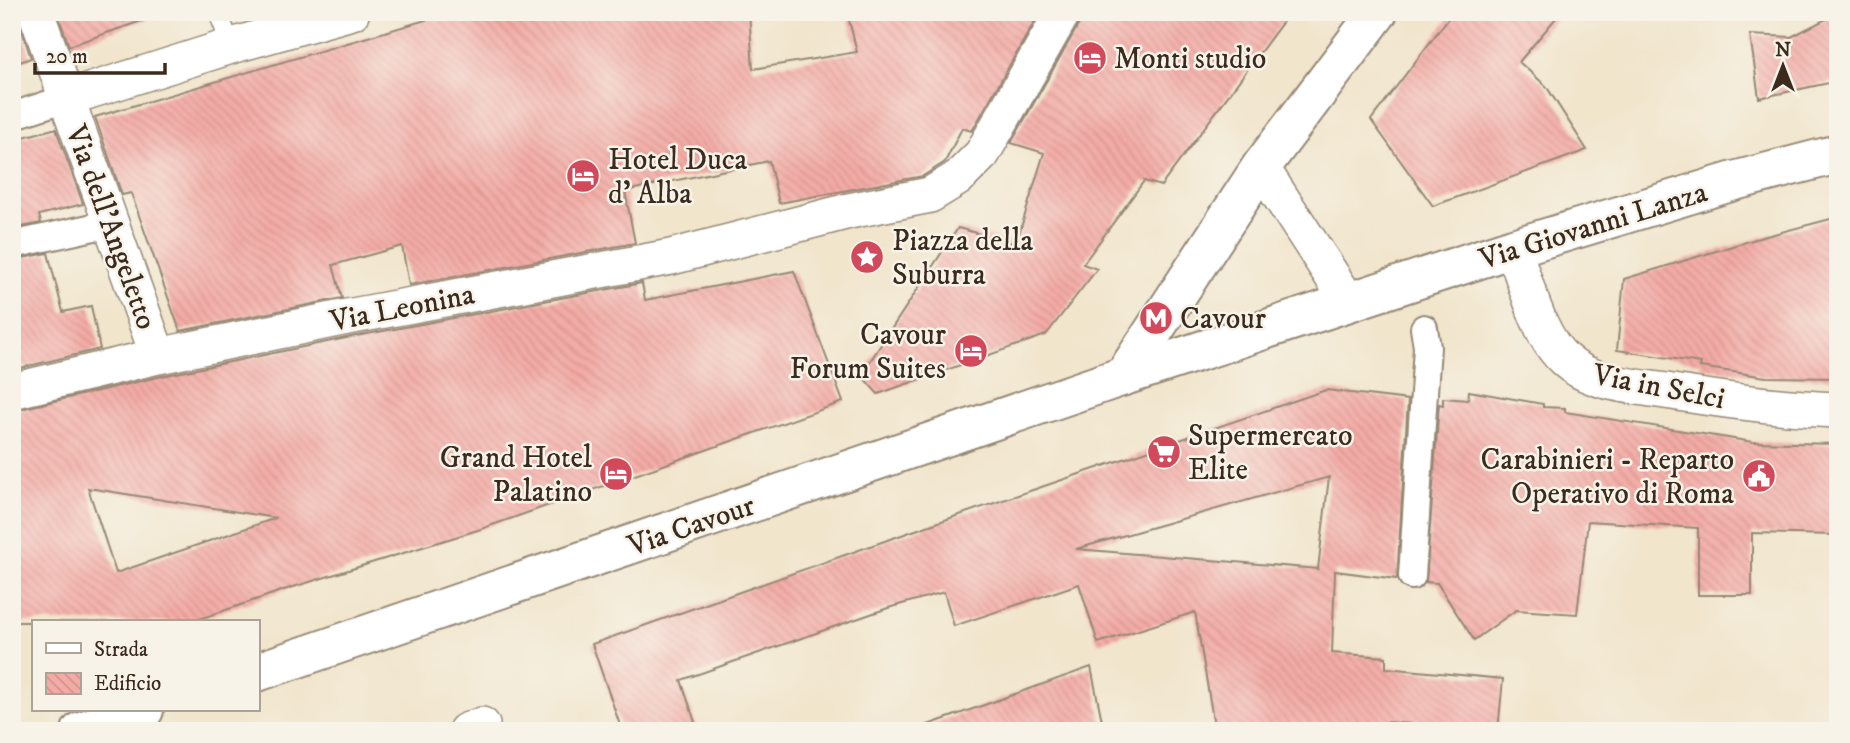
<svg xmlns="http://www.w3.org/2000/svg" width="1850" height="743" font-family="'IM FELL DW Pica',serif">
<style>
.building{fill:url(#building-back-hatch);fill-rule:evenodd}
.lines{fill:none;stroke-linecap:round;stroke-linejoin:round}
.service-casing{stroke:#968875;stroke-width:21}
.pedestrian-casing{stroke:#968875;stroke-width:30}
.minor-casing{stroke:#968875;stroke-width:38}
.tertiary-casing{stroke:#968875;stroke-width:42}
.secondary-casing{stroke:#968875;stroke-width:42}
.service{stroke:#fff;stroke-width:18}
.pedestrian{stroke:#fff;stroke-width:26}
.minor{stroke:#fff;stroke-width:35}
.tertiary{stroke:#fff;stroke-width:38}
.secondary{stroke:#fff;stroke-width:38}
.labels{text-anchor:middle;stroke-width:5;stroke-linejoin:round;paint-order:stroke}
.poi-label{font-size:30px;fill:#3b2a1e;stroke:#f7f3e8;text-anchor:start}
.street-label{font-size:30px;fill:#3b2a1e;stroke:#f7f3e8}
</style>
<defs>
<pattern id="building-back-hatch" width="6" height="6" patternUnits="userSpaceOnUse" patternTransform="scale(1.75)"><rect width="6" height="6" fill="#f4aba6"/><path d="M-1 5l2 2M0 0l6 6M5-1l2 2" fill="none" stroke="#d2938e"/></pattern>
</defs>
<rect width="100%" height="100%" fill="#f7f3e8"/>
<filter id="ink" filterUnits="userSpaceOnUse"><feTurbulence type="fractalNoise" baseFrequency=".0143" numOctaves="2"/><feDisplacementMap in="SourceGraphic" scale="14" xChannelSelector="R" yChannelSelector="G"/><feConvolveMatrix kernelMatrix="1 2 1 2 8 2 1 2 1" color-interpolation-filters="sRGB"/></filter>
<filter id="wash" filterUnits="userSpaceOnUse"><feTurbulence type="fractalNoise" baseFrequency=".00686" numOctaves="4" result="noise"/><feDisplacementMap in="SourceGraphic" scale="28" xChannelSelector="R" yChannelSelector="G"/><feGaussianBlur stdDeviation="1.57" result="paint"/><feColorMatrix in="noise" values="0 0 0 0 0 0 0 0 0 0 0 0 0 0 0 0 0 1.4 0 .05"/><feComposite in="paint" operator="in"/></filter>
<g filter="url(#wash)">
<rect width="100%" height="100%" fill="#f1e5cc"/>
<g id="blocks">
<path class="building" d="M12,12h4l15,46 -19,7z
M57,12h92l1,6 -81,28z
M453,12h296l4,57 104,-17 -10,-40h193l-68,119 -10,-3 -17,34 -22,14 -144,27 -10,-42 -144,30 10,52 -226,42 -7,-39 -69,19 9,33 -162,33 -49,-138 -9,2 -27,-78z
M1083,12h207l-129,174 -17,-5 -61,83 14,5 -51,66 -168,59 -17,-19 97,-147 58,16 28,-91 -33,-10 69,-121z
M1453,12h108l-42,50 27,24 41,64 -154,56 -62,-86z
M1838,13v68l-79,17 -9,-63 41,2z
M53,129h3l27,75 -44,11 2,8 -29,6v-89z
M1838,217v161l-72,-1 -66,-10 1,-4 -84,-13 7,-71 135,-41z
M48,253l15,59 28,-6 9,43 -88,21v-110z
M794,271l49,131 -362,127 -194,60 -96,33h-179v-211l150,-35 189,-39 291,-54 3,17zM88,488l188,30 -160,55z
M1326,390l82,10 -11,179 -62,-8 -3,82 54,4v11l117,11 -5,52 -111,-9v9h-172l-20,-119 -97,31 -19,-59 -125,42 -10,-34 -56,16 -207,72 17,51h-76l-30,-87 338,-119zM1329,477l-11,92 -242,-20z
M1469,391l74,13v3l22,1v4l188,30 85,2v91l-86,-2v62h-54v-67l-110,-7 -11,93 -61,-4 -42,30 -37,-57 -11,-1 13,-178 4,1v-7l25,2z
M1091,667l13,64h-178l-1,-5z"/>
</g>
</g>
<g filter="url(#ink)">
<use href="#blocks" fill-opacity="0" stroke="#968875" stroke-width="2"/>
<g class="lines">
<g class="service-casing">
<path id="service" d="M218,12l13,34"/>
</g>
<g class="pedestrian-casing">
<path id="pedestrian" d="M12,116l55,-18
M12,245l100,-22
M1412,576l15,-229 -3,-19"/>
</g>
<g class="minor-casing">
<path id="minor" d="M36,12l122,344
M67,98l164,-52 121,-34
M1261,167l88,135
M1513,248c13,34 25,88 52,112 27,25 72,26 107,32 55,9 110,16 166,18
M12,391l146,-35 189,-39 324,-60 178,-46 81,-16 28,-17 24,-24 81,-142
M466,731l16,-6"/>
</g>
<g class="tertiary-casing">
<path id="tertiary" d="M1124,376l389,-128 221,-67 104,-27"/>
</g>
<g class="secondary-casing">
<path id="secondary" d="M257,672l867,-296 137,-209 117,-155
M81,731l63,-21"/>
</g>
<use href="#service" class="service"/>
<use href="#pedestrian" class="pedestrian"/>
<use href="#minor" class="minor"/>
<use href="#tertiary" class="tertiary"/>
<use href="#secondary" class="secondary"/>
</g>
</g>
<defs>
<g id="hotel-disc" transform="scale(1.75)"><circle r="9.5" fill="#d1495b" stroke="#f7f3e8"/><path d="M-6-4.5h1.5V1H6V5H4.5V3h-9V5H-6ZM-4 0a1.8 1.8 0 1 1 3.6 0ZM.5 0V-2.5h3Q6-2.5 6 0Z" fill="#fff"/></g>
<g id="sight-disc" transform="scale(1.75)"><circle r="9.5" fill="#d1495b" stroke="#f7f3e8"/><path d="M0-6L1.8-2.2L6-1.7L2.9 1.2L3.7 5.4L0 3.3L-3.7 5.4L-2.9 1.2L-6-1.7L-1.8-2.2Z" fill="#fff"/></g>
<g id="metro-disc" transform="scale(1.75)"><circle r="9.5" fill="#d1495b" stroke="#f7f3e8"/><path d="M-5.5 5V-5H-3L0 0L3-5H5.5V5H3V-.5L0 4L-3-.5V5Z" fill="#fff"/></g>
<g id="supermarket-disc" transform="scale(1.75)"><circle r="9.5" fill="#d1495b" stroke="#f7f3e8"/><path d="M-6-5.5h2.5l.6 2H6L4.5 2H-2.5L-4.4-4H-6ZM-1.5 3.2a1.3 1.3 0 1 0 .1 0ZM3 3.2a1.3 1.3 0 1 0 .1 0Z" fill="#fff"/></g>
<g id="civic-disc" transform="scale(1.75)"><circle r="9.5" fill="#d1495b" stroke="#f7f3e8"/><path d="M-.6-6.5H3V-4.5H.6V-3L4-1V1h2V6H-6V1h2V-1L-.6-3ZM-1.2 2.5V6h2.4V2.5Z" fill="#fff"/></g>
</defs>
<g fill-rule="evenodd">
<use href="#hotel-disc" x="1090" y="58"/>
<use href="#hotel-disc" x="583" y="176"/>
<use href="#sight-disc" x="867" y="257"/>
<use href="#metro-disc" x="1156" y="318"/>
<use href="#hotel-disc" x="971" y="351"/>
<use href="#supermarket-disc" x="1164" y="452"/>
<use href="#hotel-disc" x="616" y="474"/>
<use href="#civic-disc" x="1759" y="476"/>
</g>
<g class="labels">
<g class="poi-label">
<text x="1114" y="68">Monti studio</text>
<text x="608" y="169">Hotel Duca<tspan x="608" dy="34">d' Alba</tspan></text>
<text x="892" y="250">Piazza della<tspan x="892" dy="34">Suburra</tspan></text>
<text x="1180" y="328">Cavour</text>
<text x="946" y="344" text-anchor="end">Cavour<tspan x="946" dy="34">Forum Suites</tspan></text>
<text x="1188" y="445">Supermercato<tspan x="1188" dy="34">Elite</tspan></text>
<text x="592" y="467" text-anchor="end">Grand Hotel<tspan x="592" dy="34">Palatino</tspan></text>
<text x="1734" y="469" text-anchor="end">Carabinieri - Reparto<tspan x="1734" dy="34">Operativo di Roma</tspan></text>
</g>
<g class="street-label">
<text transform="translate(1593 225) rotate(-17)" y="10">Via Giovanni Lanza</text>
<text transform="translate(112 227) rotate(70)" y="10">Via dell'Angeletto</text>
<text transform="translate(402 307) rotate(-11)" y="10">Via Leonina</text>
<text transform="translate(1659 386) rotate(11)" y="10">Via in Selci</text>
<text transform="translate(691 525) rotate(-19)" y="10">Via Cavour</text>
</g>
</g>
<rect width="1850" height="743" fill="none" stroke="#f7f3e8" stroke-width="42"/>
<rect x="32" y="620" width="228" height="91" fill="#f7f3e8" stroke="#aca397" stroke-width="2"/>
<rect x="46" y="643" width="35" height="10" fill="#ffffff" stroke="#aca397" stroke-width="2"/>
<text x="94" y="656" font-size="21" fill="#3b2a1e">Strada</text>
<rect x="46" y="673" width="35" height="21" fill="url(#building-back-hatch)" stroke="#aca397" stroke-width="2"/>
<text x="94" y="690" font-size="21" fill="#3b2a1e">Edificio</text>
<g transform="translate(1783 66)" stroke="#f7f3e8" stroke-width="5" paint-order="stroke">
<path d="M0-5L12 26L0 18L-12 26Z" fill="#3b2a1e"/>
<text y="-10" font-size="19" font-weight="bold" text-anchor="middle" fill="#3b2a1e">N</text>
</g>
<path d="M35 63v10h130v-10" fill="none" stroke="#3b2a1e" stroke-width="3.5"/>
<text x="46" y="63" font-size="21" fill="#3b2a1e" stroke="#f7f3e8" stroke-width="5" paint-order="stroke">20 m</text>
</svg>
